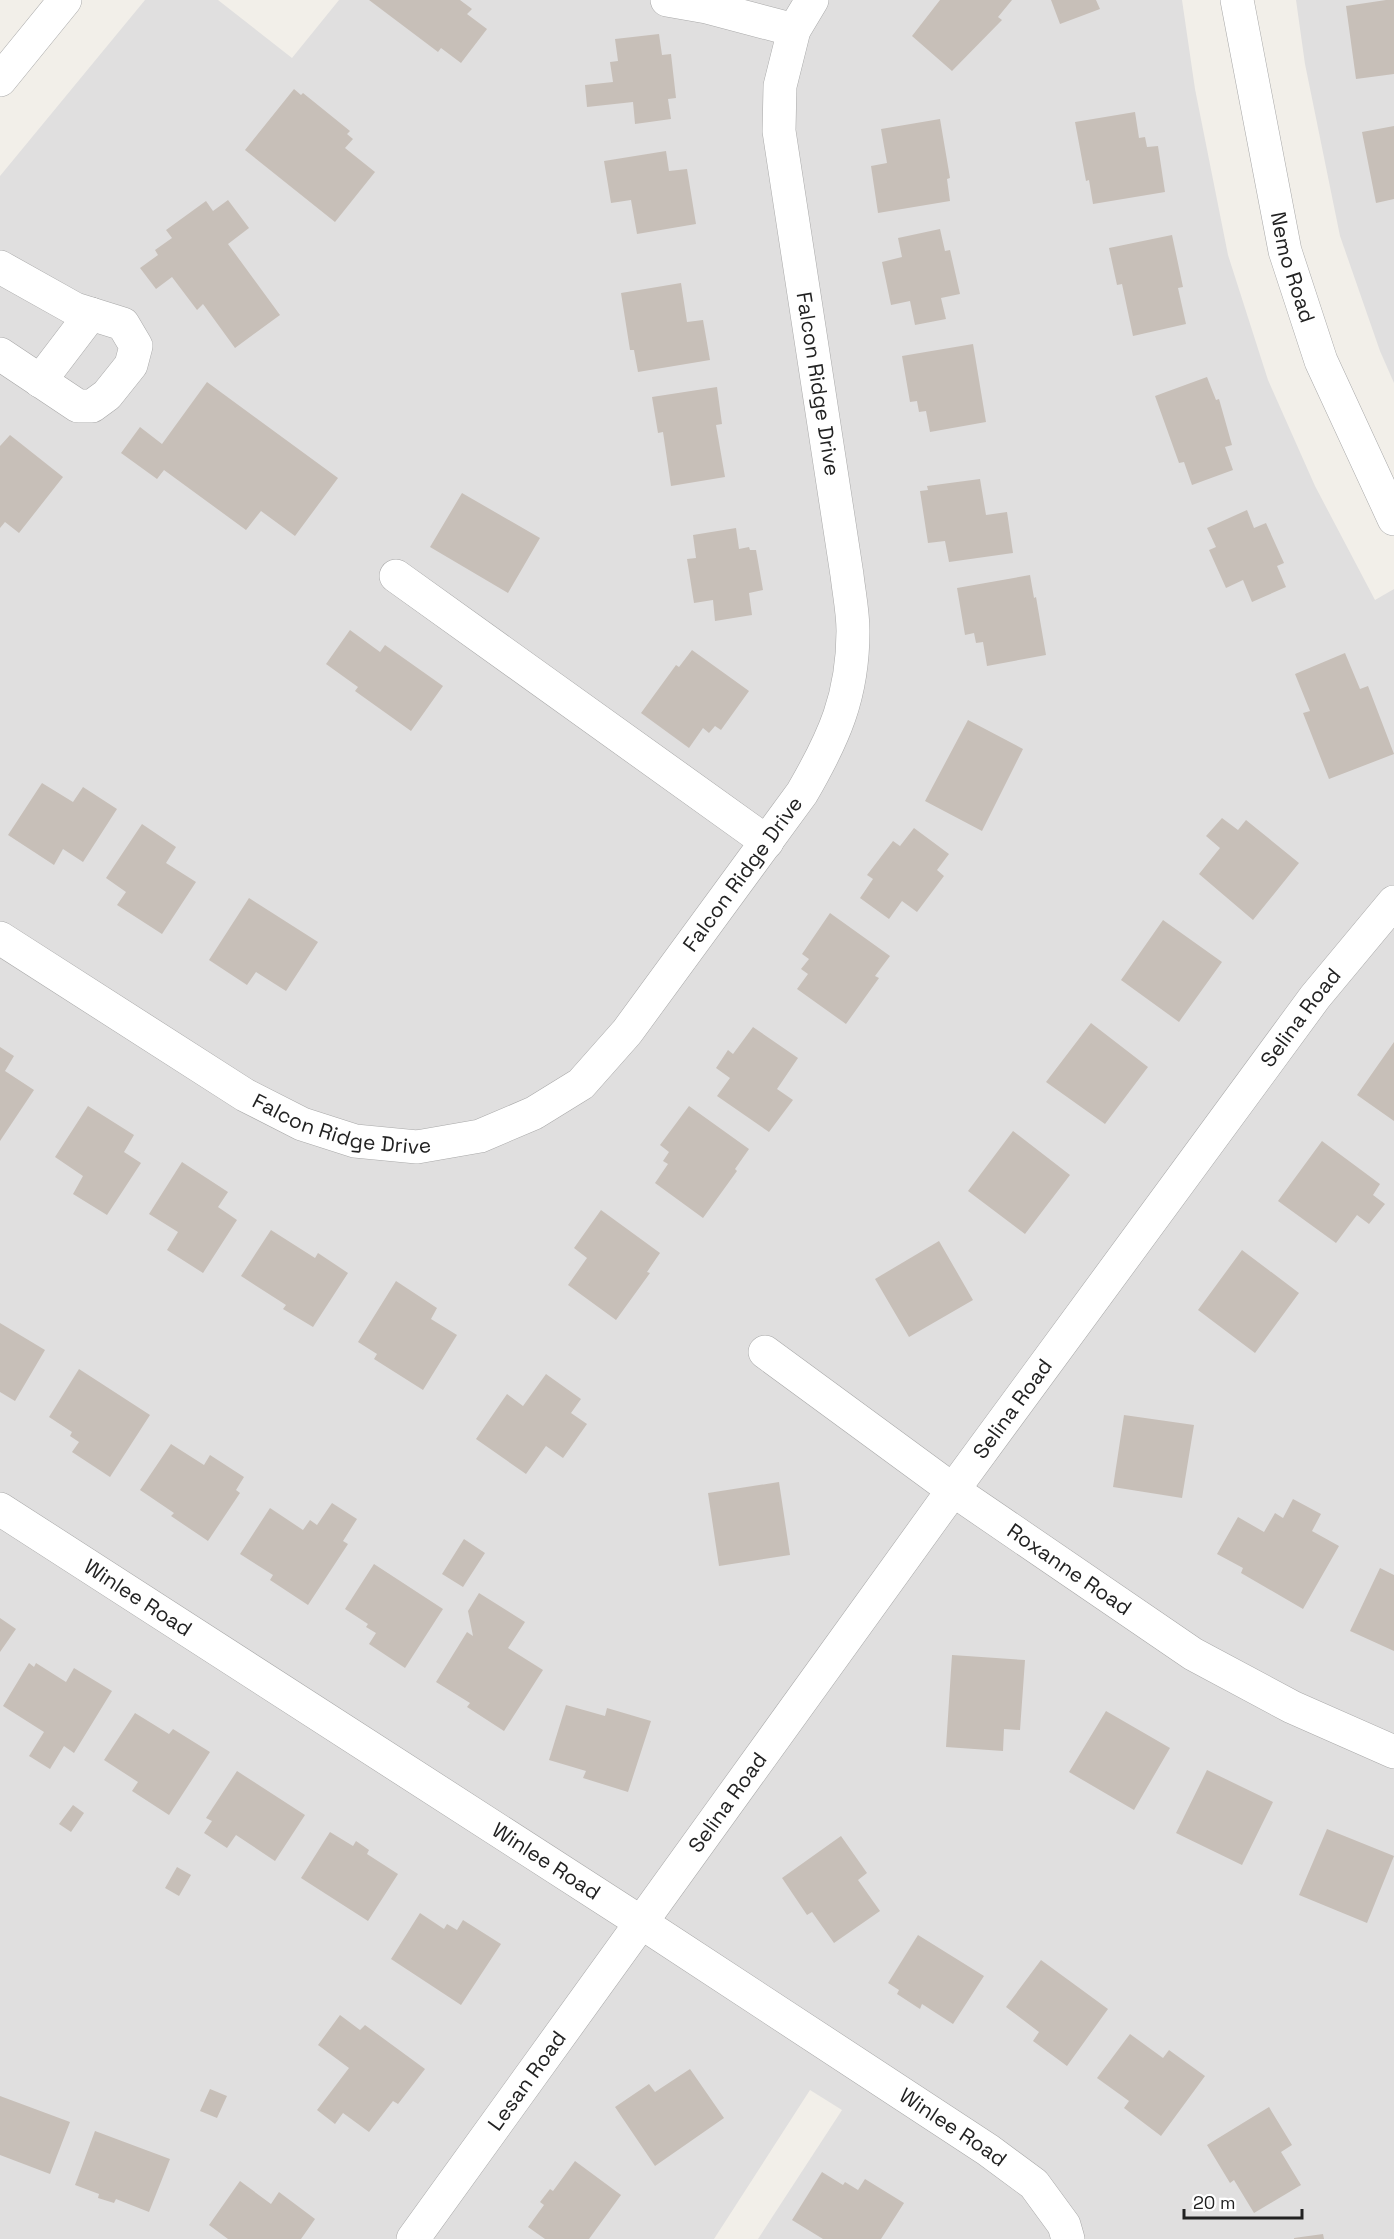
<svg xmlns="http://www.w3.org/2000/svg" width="1394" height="2239" font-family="'Space Grotesk',sans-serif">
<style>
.residential{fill:#e0dfdf}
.building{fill:#c7bfb8}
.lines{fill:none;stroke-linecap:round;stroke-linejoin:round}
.minor-casing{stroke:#a9a9a9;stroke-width:34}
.minor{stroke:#fff;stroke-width:33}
.labels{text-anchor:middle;stroke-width:4.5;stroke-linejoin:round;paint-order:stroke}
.street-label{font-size:21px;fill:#222;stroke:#fff}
</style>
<rect width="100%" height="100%" fill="#f2efe9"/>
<path class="residential" d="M145,0h73l74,58 47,-58h843l13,89 33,166 40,125 47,106 60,114 19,-11v1650h-636l84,-129 -32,-20 -96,149h-714v-2063z
M1296,0h98v383l-14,-32 -40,-115 -35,-172z"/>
<path class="building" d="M369,0h91l12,9 -5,5 20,15 -26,34 -20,-15 -3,4z
M940,0h72l-14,17 4,3 -50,51 -40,-35z
M1051,0h45l4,9 -40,15z
M1386,0h8v74l-38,5 -10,-73z
M659,34l3,21 9,-1 5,44 -8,1 3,20 -36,5 -2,-22 -46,5 -2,-22 28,-3 -3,-20 8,-1 -3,-22z
M294,89l7,6 2,-2 47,38 -3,3 6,5 -8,9 30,24 -40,50 -90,-72z
M1135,112l4,26 6,-1 2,10 11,-1 7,46 -72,12 -4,-24 -3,1 -11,-59z
M940,119l10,59 -3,1 3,22 -72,12 -7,-47 16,-3 -6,-34z
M1394,126v73l-18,4 -14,-71z
M666,151l3,20 18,-2 9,55 -59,10 -6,-34 -20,3 -7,-42z
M228,200l21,28 -21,16 52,71 -45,33 -32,-44 -6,6 -25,-33 -16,12 -16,-21 18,-13 -3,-5 17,-12 -6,-8 40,-29 7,10z
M940,229l5,22 5,-1 10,44 -19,4 5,21 -31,6 -5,-24 -19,4 -9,-43 20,-5 -4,-19z
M1172,235l11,52 -5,1 8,36 -53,12 -11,-52 -5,1 -8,-37z
M681,283l6,39 16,-2 7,40 -72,12 -4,-22h-4l-9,-57z
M973,344l13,78 -56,10 -4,-21 -7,1 -2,-11 -7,1 -8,-46z
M1207,377l9,23 3,-1 13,46 -7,2 8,23 -41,15 -8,-23 -5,1 -24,-67z
M207,382l131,96 -43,58 -34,-25 -15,19 -82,-60 -7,9 -36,-26 19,-26 22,17z
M717,387l5,37 -6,1 9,52 -54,9 -8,-54 -5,1 -6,-36z
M10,435l53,42 -44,56 -14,-11 -5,6v-82z
M980,479l6,36 21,-3 6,41 -64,9 -4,-21 -17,2 -8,-52 8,-1 -1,-4z
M462,493l78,45 -32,55 -78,-46z
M1247,510l7,18 12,-5 18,40 -7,3 9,21 -34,15 -9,-22 -17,8 -17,-38 7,-3 -9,-19z
M736,528l3,21 10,-2 1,3h6l7,40 -14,3 3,22 -37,6 -2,-21 -19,3 -7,-44 9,-1 -3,-23z
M1030,575l4,23 2,-1 10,58 -59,11 -4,-24 -7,1 -2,-10 -9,2 -8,-47z
M350,630l30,22 5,-7 58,41 -32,45 -56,-40 3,-4 -32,-23z
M692,650l57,41 -28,39 -6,-4 -6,7 -6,-5 -14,20 -48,-35 35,-48 3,2z
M1345,653l15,36 8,-3 26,68 -65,25 -26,-66 7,-2 -15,-37z
M968,720l55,29 -41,82 -57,-30z
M42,783l31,19 10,-15 34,22 -34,53 -20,-13 -9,16 -46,-30z
M1222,818l16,12 8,-10 53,43 -46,57 -54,-46 21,-26 -14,-12z
M142,824l34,23 -10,16 30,19 -34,52 -45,-29 9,-13 -20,-14z
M914,828l35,26 -12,16 7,6 -27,36 -15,-11 -13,18 -29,-21 13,-19 -6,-4 26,-34 7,5z
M249,898l69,44 -32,49 -30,-19 -9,13 -38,-25z
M830,913l60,43 -15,20 4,2 -33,46 -49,-35 11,-15 -7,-5 8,-10 -7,-5z
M1163,920l59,42 -43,60 -58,-42z
M1091,1023l57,44 -43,57 -59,-42z
M753,1027l45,31 -21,31 16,11 -24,32 -52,-36 13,-18 -14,-10 12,-18 5,4z
M1394,1042v79l-37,-26z
M0,1047l14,9 -9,15 29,19 -34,51z
M88,1106l46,29 -10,17 17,11 -34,52 -34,-21 10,-18 -28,-19z
M689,1106l60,43 -14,20 2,2 -34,47 -48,-35 13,-19 -5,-3 6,-9 -9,-7z
M1013,1131l57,44 -45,59 -57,-43z
M1322,1141l58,43 -7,11 12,9 -16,20 -12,-9 -21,28 -58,-42z
M182,1162l46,30 -10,15 19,13 -34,53 -36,-23 11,-18 -29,-18z
M601,1210l59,43 -13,19 3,1 -34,47 -48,-35 19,-27 -13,-10z
M271,1230l44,28 3,-5 30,20 -35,54 -30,-18 3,-4 -45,-29z
M939,1241l34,59 -64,37 -34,-58z
M1242,1250l57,43 -44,60 -57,-43z
M396,1281l41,27 -6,11 26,16 -34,55 -49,-31 3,-5 -19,-12z
M0,1323l45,27 -30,51 -15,-9z
M79,1369l71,46 -40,62 -38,-25 7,-10 -9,-6 2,-4 -23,-15z
M546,1374l35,25 -10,14 16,11 -24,34 -17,-12 -20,28 -50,-35 31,-45 16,12z
M1124,1415l70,10 -12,73 -69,-11z
M171,1444l33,21 6,-10 34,22 -8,13 4,3 -32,48 -37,-25 3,-3 -34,-23z
M779,1482l11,73 -71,11 -11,-73z
M1293,1499l28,15 -9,17 27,15 -36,63 -62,-36 2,-5 -26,-14 21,-37 26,15 11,-19 8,5z
M332,1503l25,16 -14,22 5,3 -40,61 -38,-25 3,-5 -33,-21 30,-46 33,22 7,-10 7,5z
M464,1539l21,14 -22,34 -21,-13z
M374,1564l69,45 -38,59 -36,-24 7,-11 -10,-6 2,-3 -23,-15z
M1380,1568l14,7v76l-44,-20z
M479,1593l46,29 -17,26 35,22 -39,61 -37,-24 3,-4 -34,-21 31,-50 6,4 -5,-25z
M0,1618l16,11 -16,23z
M952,1655l73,5 -5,70 -16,-1 -1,22 -57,-4z
M29,1663l5,4 2,-4 30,19 8,-14 38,23 -38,62 -10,-7 -14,23 -21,-13 15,-24 -41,-26z
M566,1705l39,11 2,-8 44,13 -23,71 -45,-14 3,-7 -37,-11z
M1106,1711l64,37 -36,62 -65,-38z
M135,1713l34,21 4,-5 37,23 -41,63 -37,-24 6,-9 -34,-22z
M1207,1770l66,32 -31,63 -66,-32z
M237,1771l68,44 -30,46 -39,-26 -9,13 -23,-15 8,-12 -6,-3z
M73,1805l11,8 -13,19 -12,-8z
M1327,1829l67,27 -27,67 -68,-28z
M330,1832l23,14 3,-5 13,9 -2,4 31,20 -30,47 -67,-43z
M841,1836l26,37 -9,7 22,31 -46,32 -22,-31 -5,3 -25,-37z
M177,1867l14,8 -12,21 -14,-8z
M420,1913l24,16 3,-5 10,6 6,-10 38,24 -40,61 -70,-46z
M918,1935l66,41 -31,48 -31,-20 -2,5 -23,-15 2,-4 -11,-7z
M1041,1960l67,49 -41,57 -34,-25 6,-9 -33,-25z
M340,2015l20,15 5,-5 60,44 -27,35 -5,-3 -24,31 -26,-19 -8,11 -18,-14 32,-42 -31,-23z
M1130,2034l33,24 6,-8 36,26 -44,60 -37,-28 5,-7 -32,-23z
M690,2069l34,49 -69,48 -40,-59 34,-23 6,8z
M210,2089l17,7 -10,22 -17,-7z
M0,2096l70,26 -20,52 -50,-19z
M1269,2107l23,38 -11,7 20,33 -47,28 -20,-33 -4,3 -23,-38z
M95,2131l75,28 -21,53 -33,-13 -2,4 -16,-5 1,-4 -24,-9z
M575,2161l46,34 -32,44h-44l-17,-12 16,-22 -4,-3 10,-13 3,2z
M822,2172l21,13 2,-3 13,8 7,-11 39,24 -23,36h-58l-31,-19z
M240,2181l31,23 8,-12 36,27 -14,20h-73l-19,-14z
M1323,2234l1,5h-30v-1z"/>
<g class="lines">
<g class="minor-casing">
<g id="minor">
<path d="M667,0l40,7 87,23"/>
<path id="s1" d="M1237,0l48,251 36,110 73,158"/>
<path d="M0,80l65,-80"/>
<path d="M0,267l75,42 48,15 13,22 -5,19 -24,30 -15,11h-14l-78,-52"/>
<path d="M40,381l51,-67"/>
<path d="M396,576l371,266"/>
<path id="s2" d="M0,938l245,157 57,29 53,17 62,6 63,-11 54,-23 47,-29 46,-52 175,-239c32,-55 51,-97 51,-162 0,-19 -4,-38 -6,-56l-68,-444 1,-45 14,-56 18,-30"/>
<path id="s3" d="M765,1352l188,138 240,164 99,53 102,45"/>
<path id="s4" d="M0,1509l642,414 346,227 46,34 30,41 4,14"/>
<path id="s5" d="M413,2239l540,-749 362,-493 79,-95"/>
</g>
</g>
<use href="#minor" class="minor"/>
</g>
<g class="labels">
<g class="street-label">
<text dy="7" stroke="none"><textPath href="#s1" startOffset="273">Nemo Road</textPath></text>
<text transform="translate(818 384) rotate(81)" y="7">Falcon Ridge Drive</text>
<text dy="7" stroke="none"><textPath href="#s2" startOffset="916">Falcon Ridge Drive</textPath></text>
<text dy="7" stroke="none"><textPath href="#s5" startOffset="1510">Selina Road</textPath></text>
<text dy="7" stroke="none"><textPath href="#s2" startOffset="394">Falcon Ridge Drive</textPath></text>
<text dy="7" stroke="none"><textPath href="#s5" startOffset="1024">Selina Road</textPath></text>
<text dy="7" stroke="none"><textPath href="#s3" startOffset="374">Roxanne Road</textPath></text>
<text dy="7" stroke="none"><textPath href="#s4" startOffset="164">Winlee Road</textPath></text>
<text dy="7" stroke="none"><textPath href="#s5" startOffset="538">Selina Road</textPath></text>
<text dy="7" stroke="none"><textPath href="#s4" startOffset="650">Winlee Road</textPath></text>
<text dy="7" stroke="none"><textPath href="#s5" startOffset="195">Lesan Road</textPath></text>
<text dy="7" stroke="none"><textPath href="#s4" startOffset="1136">Winlee Road</textPath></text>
</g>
</g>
<path d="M1184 2209v9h118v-9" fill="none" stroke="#222222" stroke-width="3"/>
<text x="1193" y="2209" font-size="18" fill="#222222" stroke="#ffffff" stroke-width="4.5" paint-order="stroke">20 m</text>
</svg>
